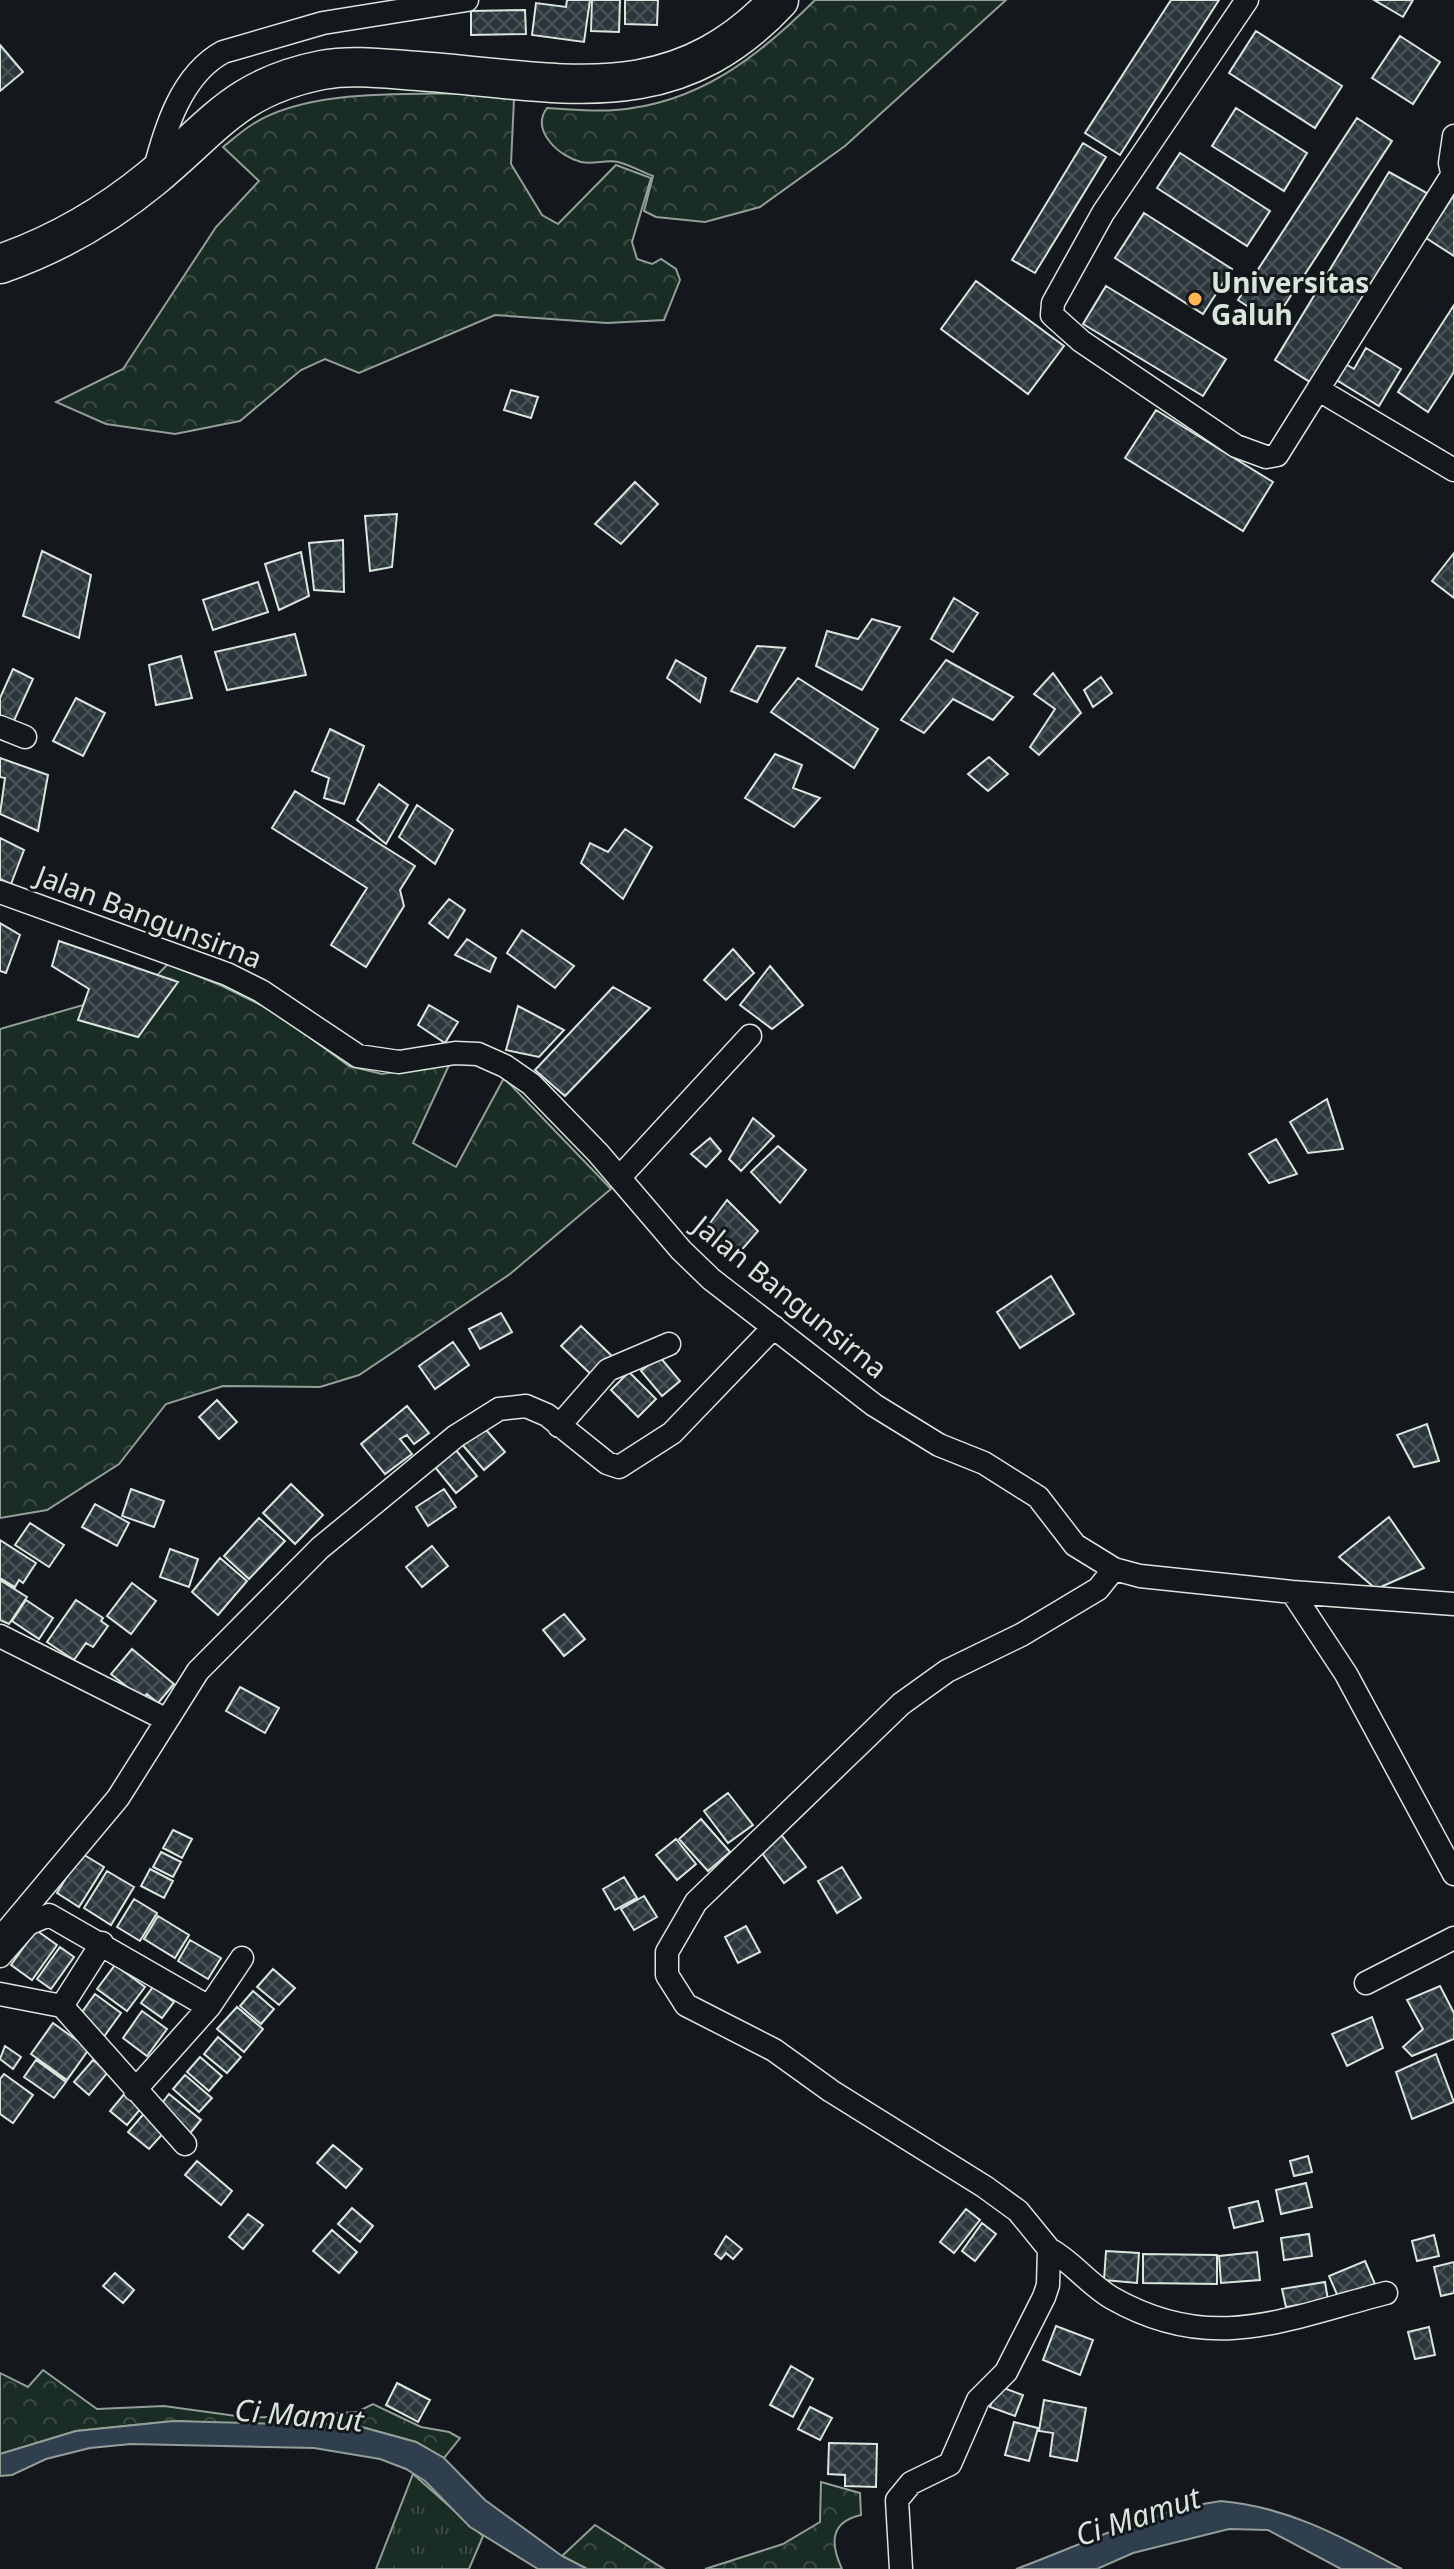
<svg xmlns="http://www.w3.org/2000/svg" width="1454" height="2569" font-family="'Noto Sans',sans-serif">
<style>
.grass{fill:url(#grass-tufts);stroke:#939e99;stroke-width:2}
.forest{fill:url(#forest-crowns);stroke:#939e99;stroke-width:2}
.water{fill:#2f3f4d;stroke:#939e99;stroke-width:2}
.building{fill:url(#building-cross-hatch);stroke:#d8e6dc;stroke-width:2}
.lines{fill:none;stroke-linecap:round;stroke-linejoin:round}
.minor-casing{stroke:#d8e6dc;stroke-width:25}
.trunk-casing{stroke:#d8e6dc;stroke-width:41}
.minor{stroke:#14181c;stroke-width:22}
.trunk{stroke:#14181c;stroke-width:38}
.poi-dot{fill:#ffb74d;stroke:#14181c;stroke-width:3}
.labels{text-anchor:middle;stroke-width:6;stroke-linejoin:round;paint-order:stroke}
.poi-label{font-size:28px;font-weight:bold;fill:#d8e6dc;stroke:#14181c;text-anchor:start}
.street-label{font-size:28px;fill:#d8e6dc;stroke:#14181c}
.water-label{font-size:30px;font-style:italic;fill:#d8e6dc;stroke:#14181c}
</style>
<defs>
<pattern id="grass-tufts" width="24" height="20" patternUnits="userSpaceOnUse" patternTransform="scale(2)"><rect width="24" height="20" fill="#1a2d24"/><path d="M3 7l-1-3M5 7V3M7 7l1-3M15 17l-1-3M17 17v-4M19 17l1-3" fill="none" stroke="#3b4b43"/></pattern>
<pattern id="forest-crowns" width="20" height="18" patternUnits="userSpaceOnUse" patternTransform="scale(2)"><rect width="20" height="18" fill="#1a2d24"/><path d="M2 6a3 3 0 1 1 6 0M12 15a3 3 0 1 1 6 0" fill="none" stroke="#3b4b43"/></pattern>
<pattern id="building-cross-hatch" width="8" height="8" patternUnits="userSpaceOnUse" patternTransform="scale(2)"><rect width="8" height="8" fill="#2c363c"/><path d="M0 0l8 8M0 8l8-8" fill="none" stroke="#4a5358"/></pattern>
</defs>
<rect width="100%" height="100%" fill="#14181c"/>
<path class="grass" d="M413,2474l70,62 -14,33h-93z"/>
<path class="forest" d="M815,0h191l-161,146 -85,61 -55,15 -49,-5 -12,-6 9,-35c-11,-4 -23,-11 -35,-14 -11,-3 -24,3 -37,0 -21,-5 -51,-31 -34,-54 22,1 46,4 68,2 83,-6 143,-53 200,-110z
M474,93l40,6 -3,65 31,51 16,9 58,-59 35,13 -19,64 5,17 15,5 9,-5 15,10 4,11 -16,40 -57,3 -112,-8 -136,58 -34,-14 -24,11 -61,51 -65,13 -69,-10 -50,-22 67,-33 93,-142 43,-46 -36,-34c10,-8 20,-17 30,-23 56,-36 157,-29 221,-31z
M168,964l52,21 55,27 74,54 33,8 68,-11 -37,80 43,24 48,-89 107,111 -101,85 -151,101 -39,12 -97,-1 -57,18 -47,60 -72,46 -47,8v-489l90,-26 24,16z
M43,2370l54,39 67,-3 87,12 106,-6 16,-8 48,23 28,5 11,6 -16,20 -28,-16 -58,-16 -59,-4 -46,3 -79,-4 -98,10 -76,23v-81l28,14z
M821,2482l39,11 1,22c-31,7 -31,28 -19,54h-137l78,-25 37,-22z
M595,2525l69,44h-77l-25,-13z"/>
<path class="water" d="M174,2421l184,5 58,16 28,16 41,42 77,56 25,13h-49l-68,-42 -45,-46 -19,-12 -26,-10 -66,-11 -183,-4 -41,4 -44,11 -34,16 -12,1v-22l76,-23z
M1221,2501c68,6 121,36 181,68h-61l-73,-39 -39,-1 -96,24 -36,16h-81c68,-25 132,-58 205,-68z"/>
<path class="building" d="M567,0h23l-6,42 -52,-7 4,-32 30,4z
M592,0h28l-1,32 -28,-1z
M625,0h33l-1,25 -32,-1z
M1171,0h48l-99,155 -35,-22z
M1374,0h39l-10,17z
M525,10l1,24 -55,1v-24z
M1256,31l86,55 -27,42 -86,-55z
M1400,36l40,26 -27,42 -41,-26z
M0,45l23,27 -23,19z
M1236,108l71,45 -23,38 -72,-45z
M1357,118l35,23 -119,182 -35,-23z
M1083,143l23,14 -71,116 -23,-13z
M1180,153l90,58 -23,35 -90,-58z
M1389,172l38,21 -117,189 -35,-22z
M1454,195v61l-28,-18z
M1144,213l88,56 -29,45 -88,-56z
M976,281l88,65 -36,48 -87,-65z
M1106,286l120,73 -23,37 -120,-72z
M1454,305v67l-26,40 -30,-20z
M1366,348l35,21 -22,37 -46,-28 9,-16 12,7z
M511,390l27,7 -7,21 -27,-8z
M1156,410l117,72 -30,49 -118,-73z
M635,482l23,22 -37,40 -26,-20z
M397,514l-5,53 -22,4 -5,-55z
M343,540l1,52 -30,-2 -5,-47z
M42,551l49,24 -12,63 -56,-22z
M301,552l8,44 -30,14 -14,-46z
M1454,553v45l-22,-17z
M258,582l10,30 -55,18 -10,-30z
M954,598l24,15 -25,39 -22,-13z
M872,619l28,8 -38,63 -46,-24 11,-35 31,8z
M295,634l11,41 -79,15 -12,-38z
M757,646l28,2 -28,54 -26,-11z
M181,656l11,42 -36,7 -7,-40z
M676,660l30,18 -6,24 -33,-24z
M946,660l67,37 -20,23 -40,-21 -29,34 -23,-13z
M13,669l20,10 -21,46 -12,-6v-21z
M1053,673l28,40 -42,42 -9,-8 25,-38 -21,-15z
M1101,677l11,16 -19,14 -9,-17z
M798,678l80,51 -24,39 -83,-56z
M76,698l29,15 -22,43 -30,-15z
M330,729l34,17 -20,58 -20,-6 5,-20 -17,-7z
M775,754l27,11 -9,23 27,10 -26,29 -49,-29z
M989,757l19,17 -20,17 -20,-17z
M0,758l48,17 -10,56 -38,-17 5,-36 -5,-1z
M379,784l29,21 -22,39 -29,-24z
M295,791l120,75 -15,24 4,16 -38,61 -35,-22 36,-57 -95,-60z
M417,805l36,25 -18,34 -36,-27z
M625,829l27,18 -29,52 -42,-36 9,-20 18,9z
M0,838l24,12 -13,34 -11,-5z
M449,899l16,11 -17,28 -19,-15z
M0,923l20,12 -14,38 -6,-2z
M522,930l52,36 -19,22 -48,-35z
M467,939l29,19 -6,14 -35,-17z
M59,941l119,41 -40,55 -60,-17 11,-31 -37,-23z
M733,949l21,24 -28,27 -22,-20z
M770,966l33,39 -31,24 -32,-24z
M613,987l37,21 -85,88 -30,-26z
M429,1005l29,17 -13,21 -27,-18z
M518,1006l46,24 -25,27 -33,-7z
M1327,1099l16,50 -35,4 -18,-31z
M753,1118l21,18 -33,35 -12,-12z
M710,1138l11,13 -15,16 -15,-13z
M1276,1139l21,35 -28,9 -20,-29z
M778,1146l28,24 -26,33 -29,-31z
M727,1200l31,31 -19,22 -34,-23z
M1051,1276l23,38 -54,34 -23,-36z
M501,1313l11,19 -32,17 -11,-20z
M581,1326l33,32 -19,20 -34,-32z
M453,1342l16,23 -34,24 -16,-23z
M659,1356l21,25 -18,15 -21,-25z
M629,1372l27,27 -18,18 -27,-27z
M217,1400l20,22 -18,17 -20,-22z
M407,1406l22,27 -15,11 -7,-9 -7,4 12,15 -27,20 -24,-30z
M1427,1424l12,37 -25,6 -17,-32z
M482,1425l23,27 -21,18 -23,-27z
M455,1449l22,27 -21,17 -22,-27z
M291,1484l32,31 -28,29 -32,-31z
M131,1489l33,12 -10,26 -32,-11z
M444,1489l12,18 -28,19 -12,-19z
M95,1504l34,19 -12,23 -35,-19z
M1389,1517l35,51 -48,21 -37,-32z
M259,1518l26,23 -36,38 -25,-23z
M30,1523l34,22 -15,22 -34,-22z
M0,1540l36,23 -13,20 -4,-3 -4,7 -15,-9z
M432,1546l16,20 -26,21 -16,-20z
M170,1549l28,10 -9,28 -29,-10z
M220,1558l27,23 -29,34 -26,-23z
M0,1580l27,17 -18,27 -9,-4z
M132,1583l24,18 -25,33 -24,-18z
M26,1600l27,18 -14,21 -27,-18z
M76,1600l27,18 -2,3 7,5 -15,21 -7,-4 -12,17 -27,-18z
M564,1614l21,25 -21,17 -21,-26z
M132,1649l42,35 -16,19 -11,-9 -5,5 -31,-25z
M240,1687l39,21 -14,25 -39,-22z
M728,1793l25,32 -25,18 -24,-32z
M701,1819l29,33 -22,19 -29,-32z
M173,1830l19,9 -10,19 -19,-10z
M780,1833l26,34 -22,16 -25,-34z
M676,1839l20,25 -19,16 -21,-25z
M161,1852l20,10 -8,15 -20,-10z
M81,1853l23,14 -25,40 -22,-14z
M842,1867l19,31 -24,15 -19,-32z
M150,1869l23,12 -9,17 -23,-12z
M107,1871l27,16 -23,38 -27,-17z
M624,1877l13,21 -22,12 -12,-21z
M644,1896l13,21 -23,13 -13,-21z
M134,1899l23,14 -17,28 -23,-14z
M158,1916l31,19 -14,23 -31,-19z
M746,1926l14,26 -22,11 -13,-26z
M36,1930l21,15 -25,35 -21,-15z
M190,1940l31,18 -13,21 -30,-18z
M60,1947l14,10 -23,32 -14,-10z
M115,1965l30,22 -18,24 -30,-22z
M273,1969l22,19 -16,17 -22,-18z
M1440,1986l14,27v26l-42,17 -9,-9 20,-18 -16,-29z
M153,1987l21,15 -12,16 -21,-15z
M253,1991l21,18 -13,15 -21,-18z
M95,1994l26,19 -18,25 -26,-19z
M237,2007l26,22 -19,23 -27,-23z
M142,2011l25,18 -20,27 -24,-18z
M1372,2017l11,31 -36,18 -15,-32z
M53,2023l36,26 -22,31 -36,-26z
M218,2037l23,20 -14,16 -23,-19z
M5,2046l16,11 -8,12 -13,-10z
M1436,2054l18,48 -42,17 -16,-47z
M200,2057l22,19 -13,15 -22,-19z
M36,2060l30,22 -12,16 -30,-21z
M93,2060l15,12 -19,23 -15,-13z
M4,2074l29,21 -20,28 -13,-9v-35z
M185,2075l27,23 -13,14 -26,-23z
M126,2092l17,14 -16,19 -17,-14z
M169,2094l32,26 -14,17 -31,-26z
M147,2110l21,18 -19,21 -21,-17z
M333,2145l29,24 -16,19 -29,-25z
M1308,2156l4,16 -18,4 -4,-15z
M197,2161l35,30 -11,14 -36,-30z
M1306,2183l6,24 -31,7 -5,-24z
M1258,2201l5,20 -29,7 -5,-20z
M352,2208l21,18 -13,16 -22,-18z
M966,2209l14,11 -26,33 -14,-11z
M248,2214l15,11 -20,24 -14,-12z
M982,2223l14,11 -21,27 -13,-10z
M332,2230l25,22 -18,21 -26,-22z
M1309,2234l3,22 -28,4 -3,-22z
M1434,2235l5,21 -22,5 -5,-20z
M726,2236l16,13 -9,10 -7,-6 -5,6 -6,-5z
M1106,2251l33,2 -2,30 -33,-3z
M1257,2252l3,28 -39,3 -2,-27z
M1143,2254l74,1v29l-74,-1z
M1365,2261l10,23 -36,15 -10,-23z
M1454,2262v31l-13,3 -7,-29z
M115,2273l19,17 -11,13 -20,-17z
M1325,2282l3,18 -42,7 -4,-18z
M1056,2326l37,14 -13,35 -37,-15z
M1429,2327l6,28 -20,4 -7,-27z
M791,2366l22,13 -20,38 -23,-12z
M397,2383l33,17 -12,22 -32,-17z
M998,2386l25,9 -8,21 -25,-9z
M1044,2400l42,8 -9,53 -27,-5 3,-23 -14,-2z
M810,2407l22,11 -12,22 -22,-11z
M1014,2422l24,6 -9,33 -24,-6z
M829,2443l48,1 -1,43 -31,-1v-11l-17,-1z"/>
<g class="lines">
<g class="minor-casing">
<path id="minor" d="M1247,0l-144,213 -50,90 -1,12 29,26 155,105 30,11 11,-2 174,-278
M1454,136l-4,27 4,18
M154,172c11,-43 27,-97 69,-120l100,-29 144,-23
M1319,390l135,80
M0,727l25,10
M0,892l227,82 34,17 97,65 41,6 56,-9 23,1 27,12 26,18 67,69 83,97 30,29 163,126 65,40 45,18 54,34 37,48 39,24 26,7 152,16 162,12
M619,1178l131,-142
M559,1426l49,-56 61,-26
M1292,1592l54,82 108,200
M0,1636l167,84
M0,1939l118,-141 80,-127 122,-123 136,-112 43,-27 27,-3 21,9 60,48 12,4 53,-34 102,-106
M0,1956l28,-32 21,-9 160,92 -74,83
M1366,1983l88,-45
M0,1994l62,12 123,138
M62,2006l40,-63
M209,2007l33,-49
M1049,2249c24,13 39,35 63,49 100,57 172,21 274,-5
M901,2569l-4,-69 14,-17 39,-19 28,-64 28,-28 38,-75 4,-12 1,-36 -31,-38 -33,-24 -154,-96 -57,-41 -88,-45 -19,-30v-23l29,-50 205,-198 46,-33 74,-36 77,-46 16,-20"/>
</g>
<g class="trunk-casing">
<path id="trunk" d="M0,264c55,-19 107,-49 152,-86 62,-51 84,-91 170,-108 31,-6 65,-1 96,1 141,10 253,45 361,-71"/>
</g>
<use href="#minor" class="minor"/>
<use href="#trunk" class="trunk"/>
</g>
<circle class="poi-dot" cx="1195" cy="299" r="8"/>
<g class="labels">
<g class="poi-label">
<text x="1211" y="293">Universitas<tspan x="1211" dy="32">Galuh</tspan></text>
</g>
<g class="street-label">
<text transform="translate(149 917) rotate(21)" y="10">Jalan Bangunsirna</text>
<text transform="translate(790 1297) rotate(39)" y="10">Jalan Bangunsirna</text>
</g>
<g class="water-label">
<text transform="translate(299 2416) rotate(5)" y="10">Ci Mamut</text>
<text transform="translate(1138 2517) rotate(-18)" y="10">Ci Mamut</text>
</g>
</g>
</svg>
